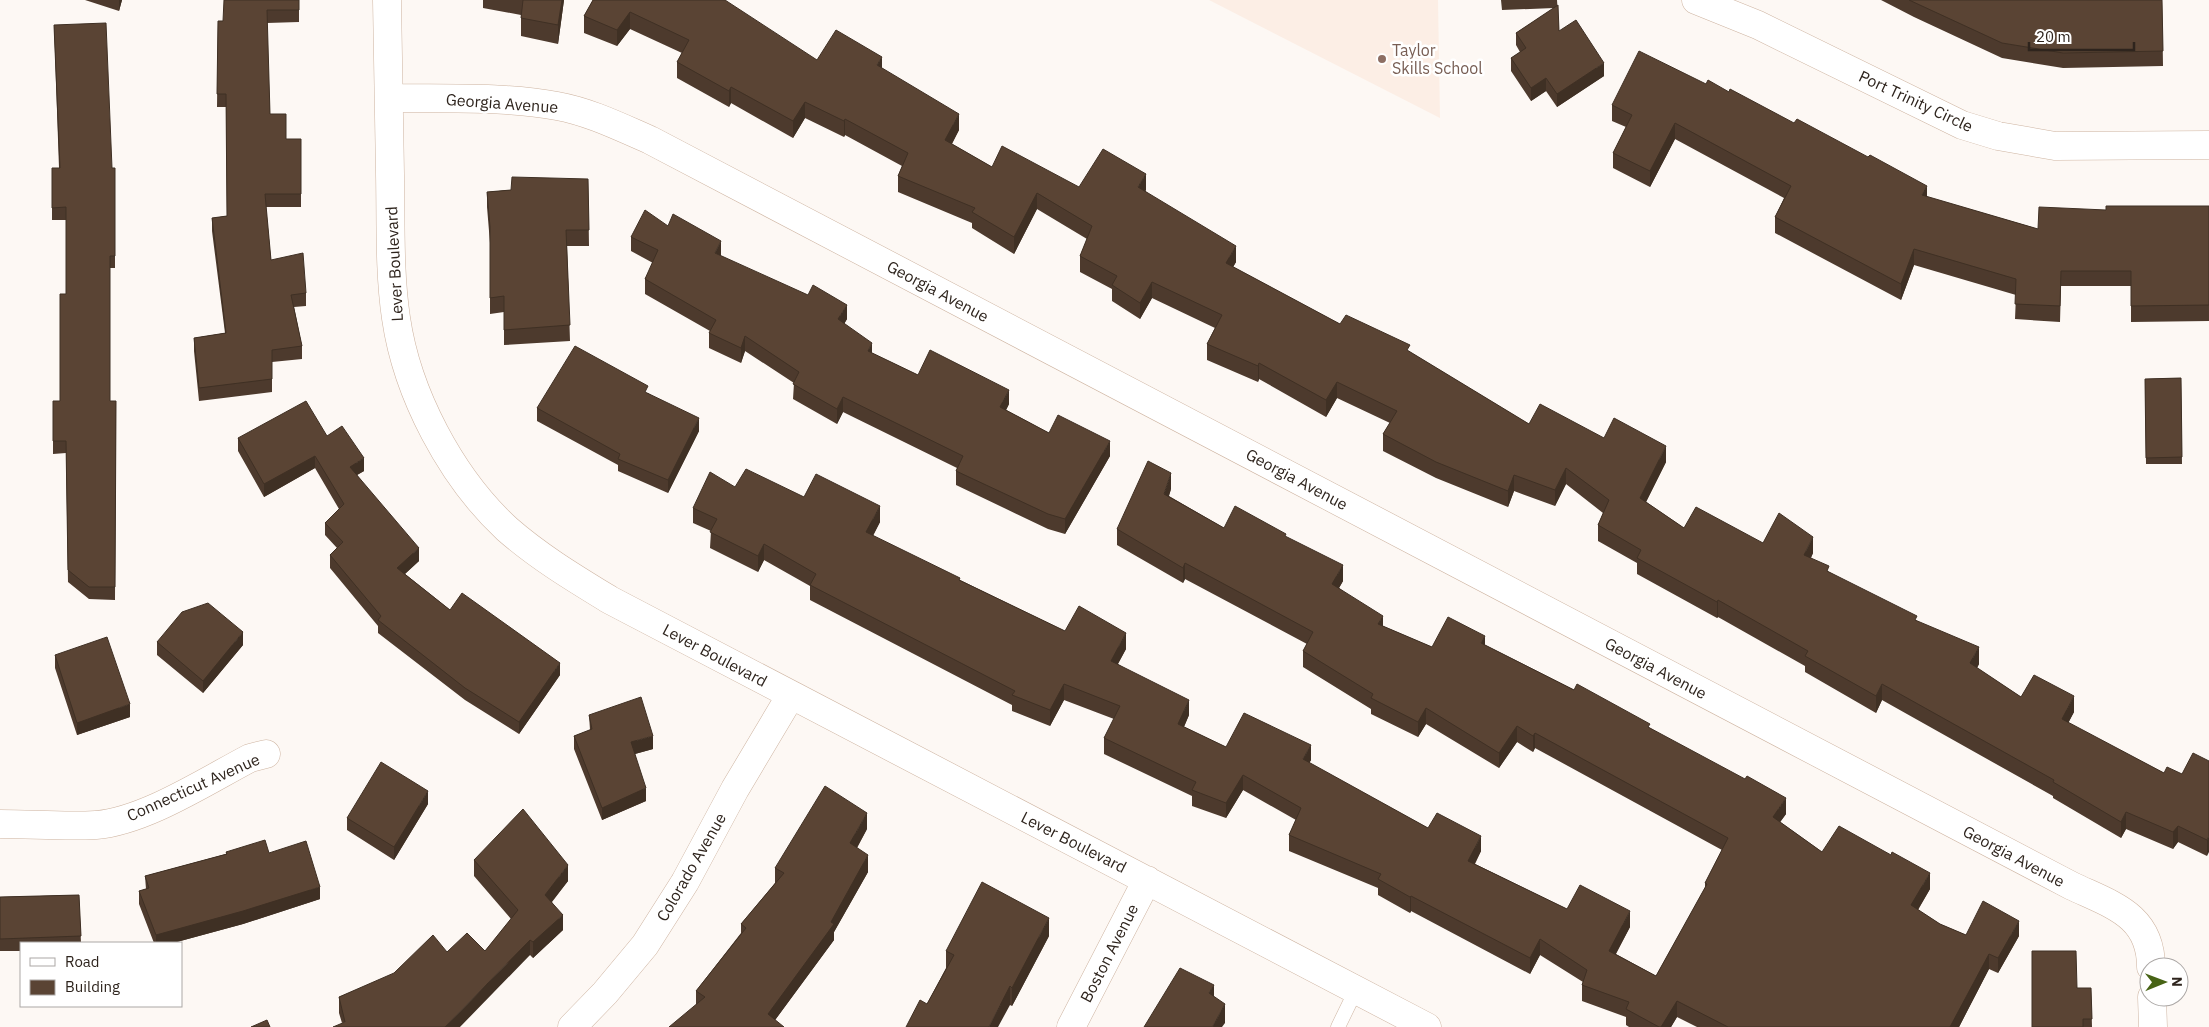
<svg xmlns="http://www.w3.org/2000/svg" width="2209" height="1027" font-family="'IBM Plex Sans',sans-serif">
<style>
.built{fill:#fceee5}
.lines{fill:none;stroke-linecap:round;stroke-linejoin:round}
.service-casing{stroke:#ceb4a1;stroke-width:15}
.minor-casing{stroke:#ceb4a1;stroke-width:29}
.service{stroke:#fff;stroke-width:14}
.minor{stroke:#fff;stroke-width:28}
.wall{fill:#4d3a2d}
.shaded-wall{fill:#3f3024}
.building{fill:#5a4434;stroke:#3f3024}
.education-dot{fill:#8d6e63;stroke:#fff;stroke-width:2}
.labels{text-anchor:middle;stroke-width:5;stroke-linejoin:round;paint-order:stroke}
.education-label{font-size:16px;fill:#785e54;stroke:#fff;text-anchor:start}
.street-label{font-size:16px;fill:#2e241d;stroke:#fff}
</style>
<rect width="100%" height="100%" fill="#fdf8f4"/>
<path class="built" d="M1209,0h229l2,118z"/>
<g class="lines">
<g class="service-casing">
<path id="service" d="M1338,1027l18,-37"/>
</g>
<g class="minor-casing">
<path id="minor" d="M387,0c1,58 2,116 3,174 1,48 -1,97 6,144 11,76 55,159 111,211 32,28 67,49 103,71l817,427
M1696,0l62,25 204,100 36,11 57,10 154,-1
M389,98c56,1 113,-2 168,8 33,6 63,21 93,34l1422,746c40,19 79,29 79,81
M0,824c32,0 65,3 96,1 49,-4 110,-44 154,-67l16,-4
M2152,997l1,30
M572,1027l33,-34 40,-48 40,-63 50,-93 56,-94
M1071,1027l76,-147"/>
</g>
<use href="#service" class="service"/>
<use href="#minor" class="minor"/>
</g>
<path class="wall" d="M85,0h37l-3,11z
M299,0v22l-32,1 3,91 16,25h15v68h-35l5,53 35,33v13l-12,1 8,39v13l-30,3v30l-73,9 -5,-50v-13l31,-5 -13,-102v-13l15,-2 -1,-109h-9l1,-86h5z
M483,0h81l-6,44 -37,-8v-21l-38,-7z
M593,0l224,60 65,8 77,62 -7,14 40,23 87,20 67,3 -1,1 91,71 -3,5 107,57 70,28 119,72 75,14 62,24 -20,40 38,26 79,15 50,10 -2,5 18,14 88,49 62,43 -2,4 44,29 53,15 -6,11 96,50 18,1 27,-13 -2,95 -29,-14 -5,7 -47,-20 -5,9 -68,-40v-2l-171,-96 -6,13 -71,-41v-6l-87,-49 -1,1 -80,-44v-11l-39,-22v-16l5,-12 -37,-29 -11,22 -41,-15 -6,16 -72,-29 -53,-27v-17l7,-11 -53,-25 -11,19 -67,-38 -1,3 -51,-22v-16l8,-16 -63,-30 -12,21 -28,-18v-12l-32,-17v-16l7,-17 -50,-30 -23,45 -42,-26v-5l-74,-31v-16l4,-10 -57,-31 -1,2 -39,-19 -12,20 -62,-35 -2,4 -52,-29v-16l5,-9 -52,-24 -13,17 -33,-13v-17z
M1501,0h56l2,31 45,45 -47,31 -11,-16 -15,10 -20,-30v-13l9,-6 -4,-7v-12l38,-25 -52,2z
M1881,0h281l1,66 -100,2 -61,-10 -88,-41z
M54,25l58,143h3v100h-5v133h6l-1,199 -26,-1 -21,-17 -2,-129 -13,1v-53h7l6,-107v-74h-14v-52h7z
M1706,84l23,8 198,105 111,32 68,-19 103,-4v115l-78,1v-36h-70l-1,36 -45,-3 1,-24 -102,-30 -13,35 -126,-67v-16l9,-19 -109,-59 -25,48 -37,-19v-15l13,-26 -14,-6v-16z
M588,179l1,67h-22l3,95 -66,4v-33l-14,2v-71l-3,-36v-15l24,-2z
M668,226l53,30 126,63 -3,5 28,29 46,22 91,29 -3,6 43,23 61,23 -45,78 -17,-5 -92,-44v-14l1,-3 -114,-56 -6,12 -44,-25 1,-16 -49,-32 -4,12 -32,-15v-15l1,-2 -65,-37v-15l8,-16 -22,-12v-14z
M2181,378l1,86h-36l-1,-85z
M648,393l51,38 -31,62 -50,-22v-6l-81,-44v-13z
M327,436l37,35 -7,4 62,86 -14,13 45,36 110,65 -41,59 -54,-34 -87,-67v-7l-48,-58v-13l7,-7 -12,-13v-12l14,-14 -24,-41 -51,29 -26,-46v-13z
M735,487l69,10 76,25 -7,14 87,44 105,51 61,18 -8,15 71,51 -5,12 42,20 85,13 -2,3 119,65 53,23 -6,13 92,45 63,18 -14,27 40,22 49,-88v-5l17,-33 -187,-102 -2,4 -16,-10 -18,26 -73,-44 -8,13 -47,-23v-5l-68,-42v-16l4,-7 -122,-65 -2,4 -66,-38v-16l54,-40 -2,7 55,32 62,9 57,44 -4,7 44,38 49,21 53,-2 165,83 136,86 -6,8 42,30 108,37 -12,21 22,14 26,11 53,1 -21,37 -9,-4 -30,58h-262l-20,-10 -6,10h-42l-3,-2v-8l-44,-16v-16l1,-3 -43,-27 -10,19 -119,-63 -1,2 -32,-18v-7l-89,-37v-16l7,-15 -53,-30 -17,28 -34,-12v-10l-88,-42v-16l10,-19 -50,-19 -14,26 -38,-15v-6l-202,-105v-14l-46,-26 -6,12 -48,-24 1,-17 -18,-8v-15z
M157,642l86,3 -40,48 -46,-38z
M55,655l75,62 -53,18 -22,-67z
M589,715l64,34 -18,5 11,47 -44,19 -28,-71v-13l16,-6z
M428,804l-34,56 -47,-30v-12z
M867,829l-10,19 11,24 -34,60v8l-59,80 -79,-15v-14l45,-58v-9l34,-41v-15z
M226,852l43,1 51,46 -77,25 -70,19h-19l-15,-39v-13l7,-2 -1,-13 81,-22z
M474,860l94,21 -16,21 11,28 -30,28 -3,-3 -188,68 -3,-10v-16l108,-45 38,-1 26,-32 -37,-43z
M79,895l2,48h-60v8h-21v-54z
M1049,936l-37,70 -2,-1 -83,-1 19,-36v-17z
M2077,988h14l1,39h-60z"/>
<path class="shaded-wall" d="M119,0h3l-3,11z
M562,0h2l-6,44v-19z
M630,12v17l-13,17v-16z
M882,57v17l-5,-9z
M1604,63v13l-47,31v-13z
M1546,78v13l-15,10v-13z
M731,87v16l-2,4v-16z
M805,102v16l-12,20v-17z
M959,114v16l-14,26v-16z
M845,119v16l-1,2v-16z
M1675,123v16l-25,48v-16z
M1146,174v16l-8,13v-16z
M1927,186v16l-5,-7z
M1037,193v16l-23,45v-17z
M721,241v15l-6,-3z
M1236,246v16l-10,17v-16z
M1914,249v16l-13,35v-16z
M1152,282v16l-12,21v-16z
M847,305v14l-9,15v-15z
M745,336v15l-4,12v-15z
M872,343v15l-4,-7z
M1259,363v16l-1,3v-16z
M1337,382v16l-11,19v-17z
M1009,390v14l-9,18v-15z
M843,397v15l-6,12v-15z
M699,418v13l-31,62v-13z
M1110,441v15l-45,78v-15z
M1666,446v16l-26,52v-16z
M315,456v12l-51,29v-13z
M364,458v13l-14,8v-12z
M1566,468v16l-11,22v-16z
M1171,473v16l-7,21v-16z
M1514,475v16l-6,16v-16z
M880,506v16l-14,26v-16z
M1813,537v16l-9,18v-16z
M764,544v16l-6,12v-16z
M419,548v13l-22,20v-13z
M1185,563v16l-2,4v-15z
M1343,565v16l-11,19v-16z
M1718,600v17l-1,1v-16z
M1383,616v16l-5,-8z
M243,632v13l-40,48v-12z
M1126,633v16l-15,27v-15z
M1485,636v16l-4,-9z
M1979,647v17l-9,16v-17z
M560,663v12l-41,59v-12z
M1064,684v16l-14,26v-16z
M1882,684v16l-6,13v-17z
M2074,696v16l-12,23v-16z
M1189,700v15l-11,25v-16z
M130,704v13l-53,18v-12z
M1426,708v16l-8,13v-15z
M1517,726v16l-18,26v-15z
M1535,733v15l-2,4v-16z
M653,736v13l-22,6v-13z
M1311,745v15l-8,15v-16z
M1243,775v15l-17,28v-15z
M646,788v13l-44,19v-12z
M428,791v13l-34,56v-13z
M1786,798v16l-13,18v-15z
M2126,812v17l-5,9v-16z
M867,813v16l-17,31v-17z
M2178,826v16l-5,7v-17z
M1481,836v15l-13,25v-15z
M2209,836v16l-2,4v-16z
M868,855v17l-34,60v8l-64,87 -2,-13 63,-92z
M568,865v16l-23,29v-15z
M1930,873v16l-19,32v-16z
M320,887v12l-77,25 -70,19h-17v-8z
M1411,896v15l-1,2v-16z
M1630,911v16l-21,39v-15z
M563,915v15l-30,28v-16z
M1049,918v18l-37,70v-18z
M2019,921v15l-21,37v-15z
M1540,939v16l-10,19v-16z
M530,940v15l-70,72h-15z
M1989,954v15l-30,58h-9z
M1214,985v19l-5,-11z
M1010,986v19l-12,22h-9z
M1677,1001v16l-6,10h-10z
M1225,1004v19l-3,4h-9v-1z"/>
<path class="building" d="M224,0h75v10h-32l3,104h16v25h15v55h-36l6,66 32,-7 3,40 -15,2 11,51 -30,4v29l-73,9 -5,-50 32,-5 -14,-115 15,-2 -1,-122h-9l1,-73h5z
M523,0h39l-4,25 -37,-7z
M593,0h132l92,60 19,-30 46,27 -5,8 82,49 -14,26 47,27 10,-21 77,41 24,-38 43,25 -8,13 98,59 -10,17 114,61 6,-9 64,30 -3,5 122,74 11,-20 64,34 10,-20 52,28 -26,52 44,30 12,-21 67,36 16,-30 34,24 -9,18 25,11 -2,5 90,45 -2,4 64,27 -9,16 51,34 13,-22 40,21 -12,23 102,54 3,-6 15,7 11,-21 16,8v75l-2,4 -29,-14 -5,6 -47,-20 -5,10 -68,-40 1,-2 -172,-96 -6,12 -71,-40 3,-5 -90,-51 -1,2 -80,-44 4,-8 -43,-25 11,-25 -43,-32 -11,22 -41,-15 -6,16 -72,-29 -53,-28 14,-23 -60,-29 -11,18 -67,-37 -1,3 -51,-22 15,-29 -70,-33 -12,21 -28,-18 5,-9 -37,-20 12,-30 -55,-33 -23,44 -42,-25 3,-4 -77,-32 10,-23 -63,-34 -1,2 -39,-19 -12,19 -62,-34 -2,4 -52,-29 12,-22 -59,-28 -13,18 -33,-14z
M1909,0h253l1,51 -100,2 -61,-10z
M1558,5l1,26 17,-11 28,43 -47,31 -11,-16 -15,10 -20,-30 15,-10 -10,-15z
M106,23l6,145h3v88h-5v145h6l-1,186h-26l-21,-17 -2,-129h-13v-40h7v-107h6v-87l-14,1v-40h8l-6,-143z
M1639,51l67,33 2,-4 21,12 1,-3 64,34 3,-4 71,38 2,-2 57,31 -5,9 116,34 1,-22 67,3v-4h103v99l-78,1v-35h-70l-1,35 -45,-2 1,-25 -102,-30 -13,35 -126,-67 16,-31 -116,-63 -25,48 -37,-18 19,-38 -20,-10z
M512,177l76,2 1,51h-23l4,95 -66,5v-34l-14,2v-71l-3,-35 24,-2z
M645,210l23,16 5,-12 48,27 -6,12 93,42 5,-10 34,20 -9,14 34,24 -4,8 50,24 12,-25 79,40 -9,17 49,26 9,-18 52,26 -45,78 -17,-5 -92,-43 7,-15 -120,-59 -6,12 -44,-25 6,-12 -54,-36 -4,12 -32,-15 7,-13 -71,-41 13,-29 -27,-13z
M575,346l73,40 -3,6 54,26 -31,62 -50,-21 2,-5 -83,-46z
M2181,378l1,79 -36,1 -1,-79z
M306,401l21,35 15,-10 22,32 -14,9 69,81 -22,20 53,42 12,-17 98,70 -41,59 -54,-34 -87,-68 3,-4 -51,-61 13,-13 -18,-19 19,-19 -29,-48 -51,28 -26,-46z
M1148,461l23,12 -7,21 60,34 11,-22 51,28 -1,2 58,29 -11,19 51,32 -5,8 54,23 16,-30 37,19 -4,7 93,47 3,-6 73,40 -2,3 97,52 2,-3 39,22 -13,19 49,35 17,-26 52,29 1,-3 38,21 -19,32 29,19 26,11 17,-34 36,20 -21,37 -9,-4 -39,73h-222l-51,-26 -16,26h-2l-33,-18 3,-7 -47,-17 5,-15 -47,-31 -10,19 -119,-62 -1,1 -32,-18 3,-5 -92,-39 12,-27 -58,-33 -17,28 -34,-13 4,-8 -92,-44 16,-32 -56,-22 -14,26 -38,-15 3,-4 -205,-106 6,-11 -52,-30 -6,12 -48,-24 7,-13 -24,-11 17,-36 25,15 11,-18 58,28 12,-23 64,32 -14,26 94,46 -1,2 106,51 14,-25 47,27 -15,28 78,39 -11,24 48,23 18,-34 67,32 -8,14 125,69 9,-15 44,23 -13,25 99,48 13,-24 50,26 -21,40 47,25 51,-92 -2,-1 23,-45 -193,-105 -2,3 -16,-10 -18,27 -73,-45 -8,14 -47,-24 2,-4 -70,-43 10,-19 -128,-69 -2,5 -66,-39z
M208,603l35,29 -40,49 -46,-39 25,-30z
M107,637l23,67 -53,19 -22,-68z
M641,697l12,39 -22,6 15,46 -44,20 -28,-72 18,-7 -3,-14z
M381,762l47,29 -34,56 -47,-29z
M825,786l42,27 -17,30 18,12 -37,67 3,2 -66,90 16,13h-115l36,-30 -9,-6 50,-63 -5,-4 43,-51 -9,-5z
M523,809l45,56 -23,30 18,20 -30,27 -3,-2 -85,87h-112l12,-5 -6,-25 55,-24 39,-38 14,17 20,-19 18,18 33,-41 -44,-50z
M265,840l4,13 37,-12 14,46 -77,24 -87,24 -17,-44 10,-3 -4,-12 82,-22 -1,-2z
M982,882l67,36 -37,70 -2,-2 -21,41h-83l14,-27 7,4 27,-49 -8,-4z
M79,895l2,41 -81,3v-42z
M2032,951h44l1,37h14l1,31h-9v8h-51z
M1180,968l34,17 -5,8 16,11 -12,22 3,1h-72z
M267,1020l3,7h-19z"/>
<circle class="education-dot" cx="1382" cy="59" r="5"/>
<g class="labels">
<g class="education-label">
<text x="1392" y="56">Taylor<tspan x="1392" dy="18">Skills School</tspan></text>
</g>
<g class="street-label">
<text transform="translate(1916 101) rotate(25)" y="6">Port Trinity Circle</text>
<text transform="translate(502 103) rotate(4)" y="6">Georgia Avenue</text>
<text transform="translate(394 264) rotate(-93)" y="6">Lever Boulevard</text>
<text transform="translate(938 291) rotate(28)" y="6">Georgia Avenue</text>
<text transform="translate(1297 479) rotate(28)" y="6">Georgia Avenue</text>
<text transform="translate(715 655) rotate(28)" y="6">Lever Boulevard</text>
<text transform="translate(1656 668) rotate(28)" y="6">Georgia Avenue</text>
<text transform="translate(193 787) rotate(-24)" y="6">Connecticut Avenue</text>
<text transform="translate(1074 842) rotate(27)" y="6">Lever Boulevard</text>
<text transform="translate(2014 856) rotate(28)" y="6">Georgia Avenue</text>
<text transform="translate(691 867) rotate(-60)" y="6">Colorado Avenue</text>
<text transform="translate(1109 953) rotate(-63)" y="6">Boston Avenue</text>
</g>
</g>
<rect x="20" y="942" width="162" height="65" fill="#ffffff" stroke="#aba7a5"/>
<rect x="30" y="958" width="25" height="8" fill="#ffffff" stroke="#aba7a5"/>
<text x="65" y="967" font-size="15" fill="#2e241d">Road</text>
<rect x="30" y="980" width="25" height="15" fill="#5a4434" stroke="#aba7a5"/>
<text x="65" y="992" font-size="15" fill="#2e241d">Building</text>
<g transform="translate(2164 982) rotate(89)"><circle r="24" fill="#ffffff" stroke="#aba7a5"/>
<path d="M0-4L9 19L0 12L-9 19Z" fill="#476315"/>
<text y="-8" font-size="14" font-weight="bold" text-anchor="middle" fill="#2e241d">N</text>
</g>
<path d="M2029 42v8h105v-8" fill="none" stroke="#2e241d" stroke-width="2.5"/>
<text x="2036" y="42" font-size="15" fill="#2e241d" stroke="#ffffff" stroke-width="4" paint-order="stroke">20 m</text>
</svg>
